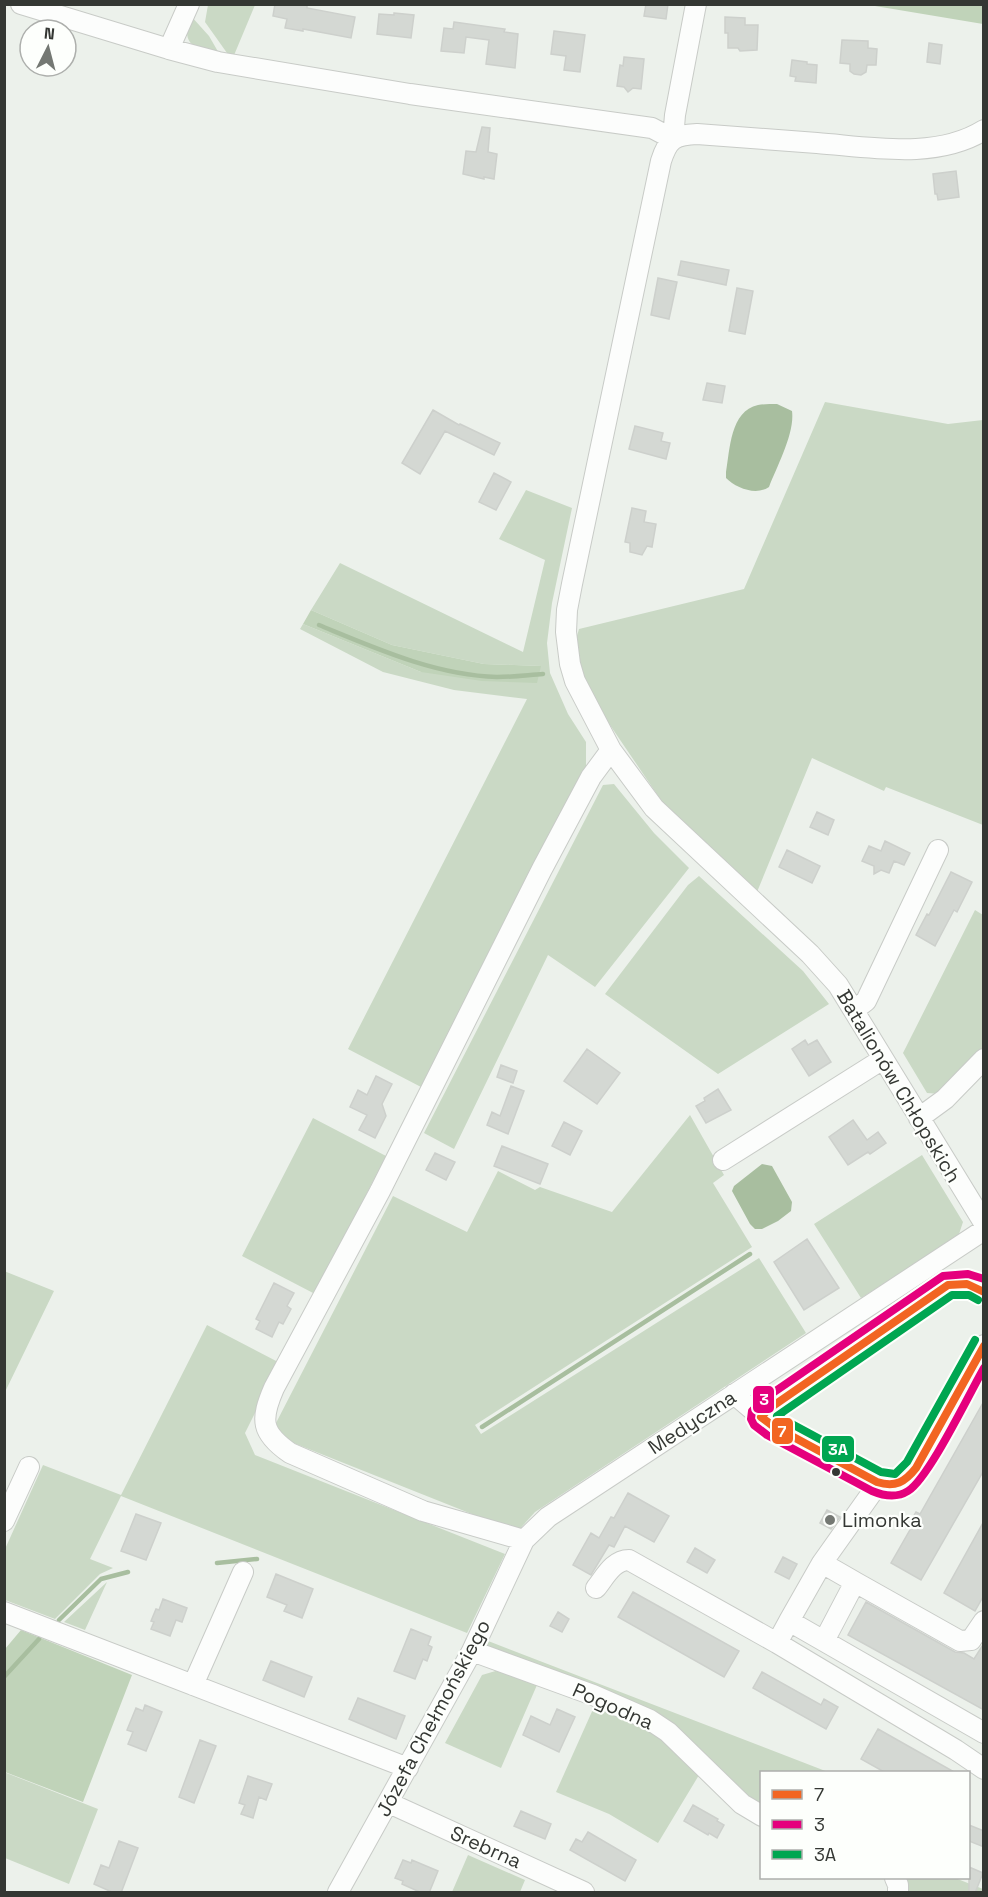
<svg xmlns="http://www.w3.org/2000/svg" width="988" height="1897" font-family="'Space Grotesk',sans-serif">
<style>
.green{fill:#cad9c5}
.forest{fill:#c0d3b9}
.water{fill:#a8be9f}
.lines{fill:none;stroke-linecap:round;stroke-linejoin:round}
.stream{stroke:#a8be9f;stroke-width:4.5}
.building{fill:#d4d8d3;stroke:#cdd0cc;stroke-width:1.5}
.minor-casing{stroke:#c8cbc7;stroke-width:22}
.minor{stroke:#fcfdfc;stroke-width:20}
.bus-1-casing{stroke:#fdfffc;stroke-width:12}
.bus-2-casing{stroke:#fdfffc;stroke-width:12}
.bus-3-casing{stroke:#fdfffc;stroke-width:12}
.bus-1{stroke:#f26522;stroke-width:8}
.bus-2{stroke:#e5007d;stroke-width:8}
.bus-3{stroke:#00a651;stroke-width:8}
.bus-dot{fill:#343733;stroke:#fdfffc;stroke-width:2}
.poi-dot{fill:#747873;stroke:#fdfffc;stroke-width:2}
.labels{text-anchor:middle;stroke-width:4.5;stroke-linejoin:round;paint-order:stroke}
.street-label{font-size:20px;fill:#343733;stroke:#fdfffc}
.poi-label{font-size:20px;fill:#343733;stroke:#fdfffc;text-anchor:start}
.line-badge{stroke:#fdfffc;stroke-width:2}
.badge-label{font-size:16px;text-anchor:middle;font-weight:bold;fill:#fff}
</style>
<rect width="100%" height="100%" fill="#ecf1eb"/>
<path class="green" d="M208,5h47l-23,55 -27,-38z
M191,16l18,20 11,19c-24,-7 -41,-9 -29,-39z
M825,402l123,22 35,-4v405l-97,-38 -2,4 -72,-33 -55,134 -90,-83 -74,-109 -15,-28 -4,-26 5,-17 165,-40z
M526,490l46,18 -20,95 -5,40 3,30 18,41 18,28v25l-165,320 -73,-38 179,-350 -73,-9 -71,-18 -83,-43 3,-5 118,48 120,-6 -57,-2 -92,-19 -81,-35 29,-47 183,89 22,-92 -46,-21z
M614,784l40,49 35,35 -94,119 -47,-32 -94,194 -30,-16 179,-348z
M699,876l104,95 26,33 -111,70 -113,-80 83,-109z
M975,910l8,5v133l-42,46 -14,-1 -24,-40z
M690,1115l34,60 -11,8 39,64 -277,178 6,9 278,-176 47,75 -271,179 -18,20 -236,-94 -5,-15 117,-227 74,36 31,-61 37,19 5,-3 72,25z
M313,1118l73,38 -71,138 -73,-38z
M922,1155l41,67 -5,15 -97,61 -47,-74z
M4,1271l50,20 -49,101h-1z
M207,1325l73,38 -35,70 10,22 250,99 -38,79 -346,-137 -31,63 23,9 -13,6 -45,45 -50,-19v-51l38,-84 78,30z
M107,1582l-22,48 -21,-8z
M483,1639l345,133h-66l-1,37 -77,-70 -198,-92z
M499,1670l38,15 -36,83 -56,-25 37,-68z
M594,1707l61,24 44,44 -41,68 -49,-29 -53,-22z
M4,1772l94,37 -29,75 -64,-26z
M468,1855l57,25 -5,12h-68z
M901,1878h54l28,11v3h-75v-2l-7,-3z"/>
<path class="forest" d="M869,5h114v19z
M311,610l81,35 92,19 57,2 -4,17 -55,-2 -61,-9 -118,-48z
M21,1630l111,45 -49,127 -78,-30v-123z"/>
<path class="water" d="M777,404l15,7c3,22 -15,55 -23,76 -13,9 -33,1 -43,-9v-6c4,-22 4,-61 32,-67 6,-1 13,-1 19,-1z
M762,1164l10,2 20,36 -1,9 -13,10 -16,8h-7l-5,-5 -18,-33 2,-5z"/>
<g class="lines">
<path class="stream" d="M319,625c56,23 116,50 178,52 15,0 31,-2 46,-3
M482,1427l268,-173
M217,1563l40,-4
M59,1620l42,-41 27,-7
M4,1677l35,-38"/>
</g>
<path class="building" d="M275,4h32v4l48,9 -4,21 -48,-9v2l-18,-3 2,-9 -14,-3z
M646,4h22l-2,15 -22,-3z
M394,13l20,2 -3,23 -34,-4 2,-20 15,1z
M725,17l20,1v7h13l-1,25 -17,1 -2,-3h-10v-15h-3z
M454,22l51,7 -1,3 14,2 -3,34 -29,-4 3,-24 -23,-3 -2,16 -23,-2 3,-23 9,1z
M554,31l31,4 -5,37 -16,-2 2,-14 -15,-2z
M842,40l26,1v7l9,1 -1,16h-9l-1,7 -5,3 -7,-1 -4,-3v-7l-10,-1z
M929,43l13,2 -2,19 -13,-2z
M624,57l20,2 -3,30 -8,-1 -5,4 -4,-5 -7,-1 3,-21 3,1z
M792,60l15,2v2l10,1 -1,18 -21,-2 1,-4 -6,-1z
M482,127l8,1 -2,24 9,2 -3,25 -10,-2v2l-21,-5 3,-23 10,1z
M956,171l3,26 -21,3 -1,-6h-2l-2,-20z
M681,261l48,9 -3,15 -48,-10z
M658,278l19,4 -8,37 -18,-4z
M737,288l16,3 -8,43 -16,-3z
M707,383l18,3 -3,17 -19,-3z
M433,410l26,15 1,-1 40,19 -6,12 -49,-24 -25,43 -18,-11z
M635,426l28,7 -2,8 9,2 -4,16 -37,-10z
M494,473l17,9 -15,28 -17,-8z
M632,508l14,3 -2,11 12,2 -4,23 -5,-1 -5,9 -12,-3v-9l-5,-1z
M817,812l17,8 -6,15 -18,-8z
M885,841l25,12 -6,12 -10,-4 -5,12 -8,-3 -7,4v-8l-12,-5 7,-15 12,5z
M787,850l33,16 -8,17 -33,-16z
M951,872l21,10 -15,30 -3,-2 -19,36 -19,-11 11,-21 2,1z
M805,1040l3,5 9,-5 14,22 -22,14 -17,-27z
M587,1049l33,24 -23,31 -33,-23z
M501,1065l16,6 -4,12 -16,-6z
M376,1076l16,8 -10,20 4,12 -11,22 -16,-8 8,-15 -17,-8 8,-17 9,5z
M511,1086l13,5 -16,43 -21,-9 5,-13 8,4z
M718,1089l13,21 -25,13 -10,-17 9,-5 -1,-3z
M853,1120l14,20 11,-8 8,11 -16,11 -2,-2 -20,13 -19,-28z
M564,1122l18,9 -12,24 -18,-9z
M502,1146l46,18 -8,20 -46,-18z
M435,1153l20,9 -9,18 -20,-10z
M807,1239l32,49 -35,22 -30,-48z
M274,1283l20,10 -7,13 4,3 -8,15 -4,-2 -7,15 -16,-8 4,-8 -4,-2z
M984,1401v69l-63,110 -30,-17 20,-35 -3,-2 8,-14 4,2z
M628,1493l41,23 -15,26 -29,-16 -11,21 -5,-2 -18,30 -18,-10 18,-32 8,5 12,-21 3,1z
M827,1510l13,7 -9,12 -11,-6z
M136,1514l25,9 -15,37 -25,-9z
M984,1521v74l-9,16 -31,-18z
M695,1548l20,12 -8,13 -20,-11z
M783,1557l14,7 -8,15 -14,-7z
M276,1574l37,15 -11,29 -18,-7 3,-6 -20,-8z
M633,1592l106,59 -15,26 -106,-60z
M163,1599l24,9 -5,14 -6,-2 -6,16 -19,-7 3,-7 -3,-1 5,-12 3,1z
M866,1602l89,50 9,1 10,6 10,-16v67l-136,-75z
M558,1612l11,7 -7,13 -12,-6z
M411,1629l20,8 -3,8 4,2 -5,14 -4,-2 -8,20 -21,-8z
M271,1661l41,16 -8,20 -41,-17z
M762,1672l59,33 3,-6 14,8 -12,22 -73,-41z
M358,1698l47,18 -9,23 -47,-20z
M145,1705l17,7 -16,39 -18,-7 5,-12 -6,-2 9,-22 7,3z
M557,1709l18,8 -16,35 -36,-17 8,-19 19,9z
M878,1729l78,44h-70l-25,-14z
M200,1740l16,6 -22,57 -15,-6z
M248,1776l24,8 -6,16 -7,-3 -6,21 -12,-4 4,-9 -6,-2z
M693,1805l25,14 -1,2 7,4 -7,13 -8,-5 -1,2 -24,-14z
M521,1811l30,13 -6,15 -31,-13z
M969,1825l15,6v16l-15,-6z
M588,1832l48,28 -11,21 -55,-31 6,-11 6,3z
M119,1841l19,7 -17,45h-7l-20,-9 7,-19 8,3z
M403,1860l8,3 1,-3 26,11 -9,22h-7l-20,-9 1,-3 -8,-3z
M969,1867l14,6 -8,20h-6z"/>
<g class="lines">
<g class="minor-casing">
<path id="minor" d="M21,4l148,45 49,13 192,32 242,34 21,11
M169,49l20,-45
M984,130c-48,30 -114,17 -167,13 -40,-3 -80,-6 -120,-9 -23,1 -29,5 -36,27l-89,423 -5,26 -1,22 4,32 5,17 36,69 43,58 156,146 28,31 146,238
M673,139l2,-24 21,-111
M854,1010l12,-9 72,-151
M919,1118l26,-19 39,-40
M723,1160l160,-101
M984,1292c-11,-10 -22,-9 -36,-7l-178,123 -9,9 12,9 104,56c18,7 28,2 39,-14l68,-123
M734,1394l27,23
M4,1521l25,-54
M524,1540l-101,-29 -133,-58c-29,-20 -30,-33 -16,-65l106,-197 162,-322 49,-92 20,-27
M822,1563l49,-69 6,-12
M596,1588c9,-11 17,-28 33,-28l148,83 179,107 28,19
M4,1612l404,156
M789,1621l33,-58 33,19
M824,1641l31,-59 105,59 11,-1 13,-19
M777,1643l12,-22 195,112
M472,1651l121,44 57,25 18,12 74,72 20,12
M193,1685l50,-113
M389,1803l195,89
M895,1878l3,7v7
M338,1892l134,-241 52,-111 24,-23 436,-287"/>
</g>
<use href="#minor" class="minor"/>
<g class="bus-1-casing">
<path id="bus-1" d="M984,1292l-17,-8 -19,1 -178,123 -9,9 12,9 104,56c18,6 28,0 39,-14l68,-122"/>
</g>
<g class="bus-2-casing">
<path id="bus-2" d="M984,1279l-16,-5 -25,2 -179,123 -12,12 -1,8 3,6 13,10 105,56c12,5 25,7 36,0 21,-13 61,-97 76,-123"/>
</g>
<g class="bus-3-casing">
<path id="bus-3" d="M975,1340l-68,122 -12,12 -14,-2 -104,-56 175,-121h17l9,5"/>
</g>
<use href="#bus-1" class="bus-1"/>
<use href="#bus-2" class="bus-2"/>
<use href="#bus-3" class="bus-3"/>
</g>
<circle class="bus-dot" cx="836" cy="1472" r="5"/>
<circle class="poi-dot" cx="830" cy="1520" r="6"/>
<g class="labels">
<g class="street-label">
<text transform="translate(899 1086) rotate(59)" y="7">Batalionów Chłopskich</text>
<text transform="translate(692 1422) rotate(-33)" y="7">Medyczna</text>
<text transform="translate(613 1706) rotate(24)" y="7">Pogodna</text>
<text transform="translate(433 1718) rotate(-62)" y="7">Józefa Chełmońskiego</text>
<text transform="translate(486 1847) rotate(24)" y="7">Srebrna</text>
</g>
<g class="poi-label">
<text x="842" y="1527">Limonka</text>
</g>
</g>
<g class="line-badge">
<rect x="752" y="1385" width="23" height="29" rx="6" fill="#e5007d"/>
<rect x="771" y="1417" width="23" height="28" rx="6" fill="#f26522"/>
<rect x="821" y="1435" width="34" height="28" rx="6" fill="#00a651"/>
</g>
<g class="badge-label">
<text x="764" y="1405">3</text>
<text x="782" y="1437">7</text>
<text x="838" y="1455">3A</text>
</g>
<rect width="988" height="1897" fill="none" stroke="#343733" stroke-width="12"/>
<rect x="760" y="1771" width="210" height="108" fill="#fdfffc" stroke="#adafac" stroke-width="1.5"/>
<rect x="772" y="1790" width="30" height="9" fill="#f26522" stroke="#adafac" stroke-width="1.5"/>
<text x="814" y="1801" font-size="18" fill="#343733">7</text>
<rect x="772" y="1820" width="30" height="9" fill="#e5007d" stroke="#adafac" stroke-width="1.5"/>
<text x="814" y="1831" font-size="18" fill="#343733">3</text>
<rect x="772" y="1850" width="30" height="9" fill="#00a651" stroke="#adafac" stroke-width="1.5"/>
<text x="814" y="1861" font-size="18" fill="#343733">3A</text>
<g transform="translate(48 48) rotate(6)"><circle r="28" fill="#fdfffc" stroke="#adafac" stroke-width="1.5"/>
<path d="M0-4.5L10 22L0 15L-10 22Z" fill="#747873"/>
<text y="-9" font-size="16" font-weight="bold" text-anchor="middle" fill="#343733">N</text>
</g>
</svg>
